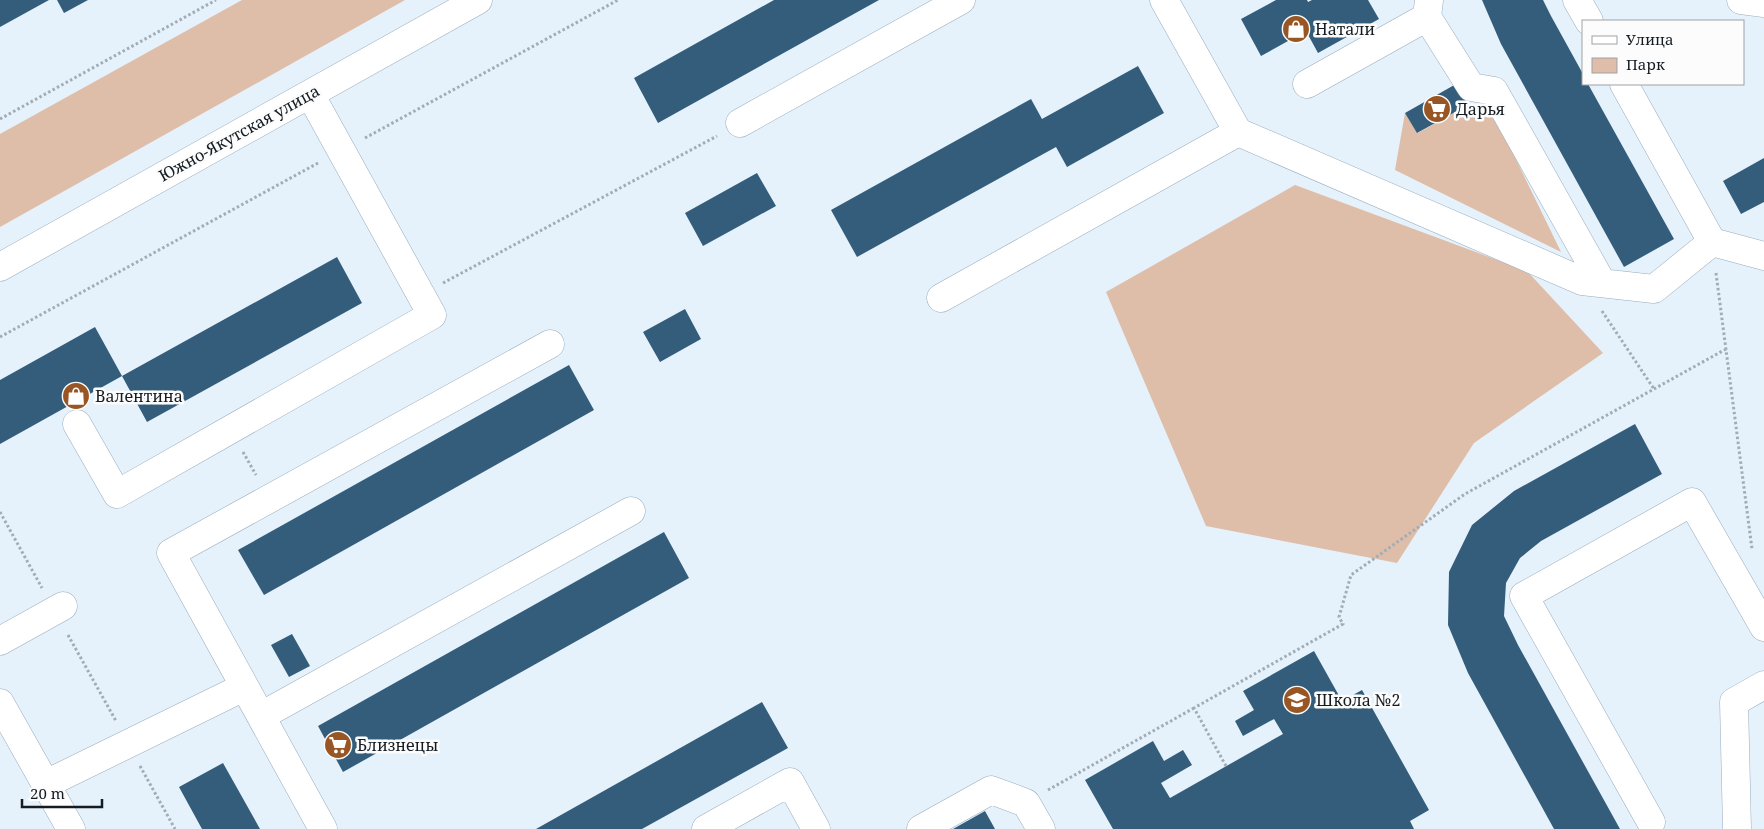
<svg xmlns="http://www.w3.org/2000/svg" width="1764" height="829" font-family="'Noto Serif',serif">
<style>
.green{fill:#debda9}
.building{fill:#335d7a}
.lines{fill:none;stroke-linecap:round;stroke-linejoin:round}
.minor-casing{stroke:#99adbd;stroke-width:29}
.path{stroke:#a2acb5;stroke-width:3;stroke-dasharray:2.5 2.5;stroke-linecap:butt}
.minor{stroke:#fff;stroke-width:28}
.labels{text-anchor:middle;stroke-width:5;stroke-linejoin:round;paint-order:stroke}
.poi-label{font-size:16px;fill:#141c22;stroke:#fcfcfc;text-anchor:start}
.street-label{font-size:16px;fill:#141c22;stroke:#fcfcfc}
</style>
<rect width="100%" height="100%" fill="#e5f1fb"/>
<path class="green" d="M242,0h163l-405,227v-93z
M1468,105l23,3 70,144 -166,-82 10,-57 13,20z
M1295,185l232,86 76,82 -129,90 -77,120 -191,-37 -100,-234z"/>
<path class="building" d="M0,0h49l-49,27z
M57,0h31l-24,13z
M774,0h105l-221,123 -24,-45z
M1276,0h31l1,2 4,-2h56l11,19 -61,34 -12,-22 -45,25 -20,-37z
M1482,0h61l8,16 32,58v10h5l86,155 -50,28 -123,-223z
M1138,66l26,47 -97,54 -11,-20 -199,110 -26,-47 200,-111 11,20z
M1456,84l12,21 -51,28 -12,-20z
M1764,158v44l-23,12 -18,-33z
M757,173l19,33 -73,40 -18,-33z
M337,257l25,46 -215,119 -25,-46z
M685,309l16,30 -41,23 -17,-30z
M95,327l27,49 -122,68v-64z
M569,365l25,45 -330,185 -26,-45z
M1635,424l27,50 -121,67 -21,17 -14,25 -2,33 14,29 102,184h-66l-86,-156 -20,-48 1,-53 23,-47 42,-34z
M664,532l25,46 -346,194 -25,-46z
M292,634l18,32 -21,11 -18,-32z
M1314,651l28,50 20,-11 67,120 -19,11 4,8h-301l-28,-49 68,-39 11,20 19,-11 9,15 -31,18 9,15 113,-64 -9,-15 -31,17 -8,-15 19,-11 -11,-19z
M762,702l26,46 -146,81h-106z
M223,763l37,66h-58l-23,-42z
M985,811l10,18h-42z"/>
<g class="lines">
<g class="minor-casing">
<path id="minor" d="M1577,0l12,21
M1741,0l23,3
M1427,17l44,70 23,4 108,192
M1307,84l120,-67 2,-17
M1624,84l88,158 52,14
M740,123l221,-123
M1238,132l344,149 72,8 58,-47
M0,267l478,-267
M941,298l297,-166 -74,-132
M77,424l40,70 315,-179 -122,-221
M0,641l63,-35
M0,703l71,126
M261,716l370,-205
M46,784l198,-97
M1651,822l-127,-226 168,-94 72,125
M323,829l-152,-276 379,-209
M706,829l84,-47 26,47
M921,829l70,-39 35,13 15,26
M1737,829l-3,-127 30,-17"/>
</g>
<path class="path" d="M0,119l216,-119
M365,138l253,-138
M1716,273l36,276
M443,283l274,-147
M1602,311l52,78
M0,337l318,-174
M243,452l13,23
M0,512l42,76
M68,635l48,86
M140,766l35,63
M1226,766l-32,-58 149,-84 -4,-7 12,-42 114,-81 261,-145
M1048,790l146,-82"/>
<use href="#minor" class="minor"/>
</g>
<defs>
<g id="shop-disc" transform="scale(1.4375)"><circle r="9.5" fill="#985624" stroke="#fcfcfc"/><path d="M-5-2.5h2.3a2.7 3.5 0 0 1 5.4 0H5L5.5 6h-11ZM-1.5-2.5h3a1.5 2.3 0 0 0-3 0Z" fill="#fff"/></g>
<g id="supermarket-disc" transform="scale(1.4375)"><circle r="9.5" fill="#985624" stroke="#fcfcfc"/><path d="M-6-5.5h2.5l.6 2H6L4.5 2H-2.5L-4.4-4H-6ZM-1.5 3.2a1.3 1.3 0 1 0 .1 0ZM3 3.2a1.3 1.3 0 1 0 .1 0Z" fill="#fff"/></g>
<g id="school-disc" transform="scale(1.4375)"><circle r="9.5" fill="#985624" stroke="#fcfcfc"/><path d="M0-5L7-2L0 1L-7-2ZM-4 1L0 2.5L4 1V4Q0 6-4 4Z" fill="#fff"/></g>
</defs>
<g fill-rule="evenodd">
<use href="#shop-disc" x="1296" y="29"/>
<use href="#supermarket-disc" x="1437" y="109"/>
<use href="#shop-disc" x="76" y="396"/>
<use href="#school-disc" x="1297" y="700"/>
<use href="#supermarket-disc" x="338" y="745"/>
</g>
<g class="labels">
<g class="poi-label">
<text x="1315" y="35">Натали</text>
<text x="1456" y="115">Дарья</text>
<text x="95" y="402">Валентина</text>
<text x="1316" y="706">Школа №2</text>
<text x="357" y="751">Близнецы</text>
</g>
<g class="street-label">
<text transform="translate(239 133) rotate(-29)" y="6">Южно-Якутская улица</text>
</g>
</g>
<rect x="1582" y="20" width="162" height="65" fill="#fcfcfc" stroke="#9fa2a5"/>
<rect x="1592" y="36" width="25" height="8" fill="#ffffff" stroke="#9fa2a5"/>
<text x="1626" y="45" font-size="15" fill="#141c22">Улица</text>
<rect x="1592" y="58" width="25" height="15" fill="#debda9" stroke="#9fa2a5"/>
<text x="1626" y="70" font-size="15" fill="#141c22">Парк</text>
<path d="M22 799v8h80v-8" fill="none" stroke="#141c22" stroke-width="2.5"/>
<text x="30" y="799" font-size="15" fill="#141c22" stroke="#fcfcfc" stroke-width="4" paint-order="stroke">20 m</text>
</svg>
